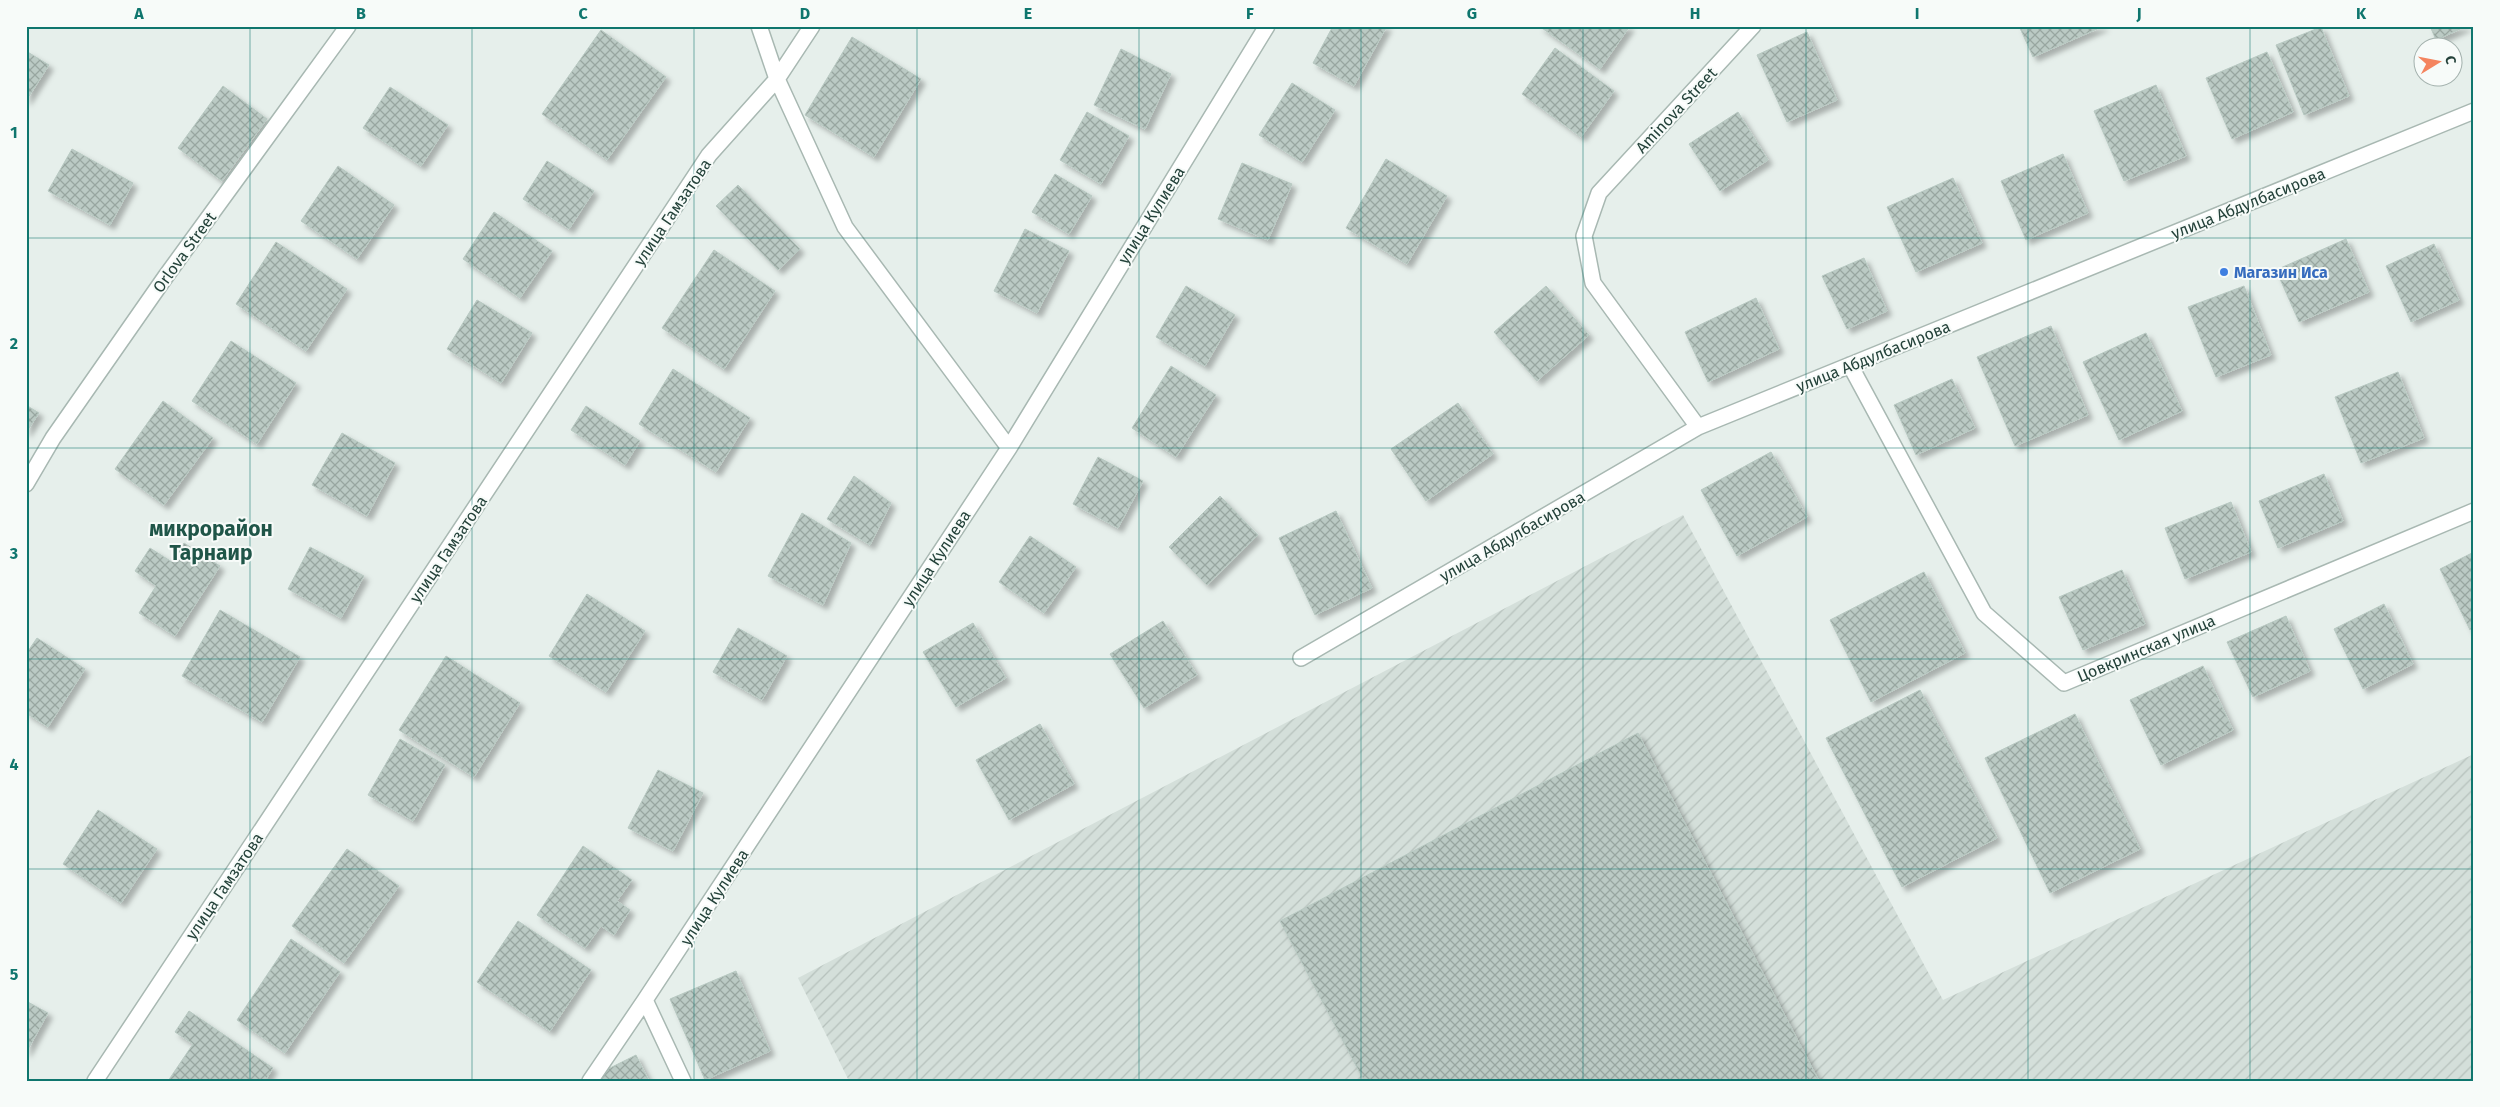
<svg xmlns="http://www.w3.org/2000/svg" width="2500" height="1107" font-family="'Fira Sans',sans-serif">
<style>
.industrial{fill:url(#industrial-furrows)}
.building{fill:url(#building-cross-hatch);stroke:#b8c9c2;filter:url(#shadow)}
.lines{fill:none;stroke-linecap:round;stroke-linejoin:round}
.minor-casing{stroke:#a8b8b2;stroke-width:18}
.minor{stroke:#fff;stroke-width:15}
.grid{fill:none;stroke:#0f766e;stroke-width:1;stroke-opacity:0.55}
.shop-dot{fill:#3f7fe0;stroke:#f7fbf9;stroke-width:2}
.labels{text-anchor:middle;stroke-width:4;stroke-linejoin:round;paint-order:stroke}
.street-label{font-size:16px;fill:#24423a;stroke:#f7fbf9}
.shop-label{font-size:16px;font-weight:bold;fill:#366cbe;stroke:#f7fbf9;text-anchor:start}
.district-label{font-size:21px;font-weight:bold;fill:#1f5548;stroke:#f7fbf9}
.neatline{fill:none;stroke:#0f766e;stroke-width:2}
.grid-label{font-size:16px;text-anchor:middle;font-weight:bold;fill:#0f766e}
</style>
<defs>
<pattern id="industrial-furrows" width="10" height="10" patternUnits="userSpaceOnUse" patternTransform="scale(1.25)"><rect width="10" height="10" fill="#d4dfda"/><path d="M-1 1l2-2M0 10L10 0M9 11l2-2" fill="none" stroke="#b6c1bc"/></pattern>
<pattern id="building-cross-hatch" width="8" height="8" patternUnits="userSpaceOnUse" patternTransform="scale(1.25)"><rect width="8" height="8" fill="#bbcac4"/><path d="M0 0l8 8M0 8l8-8" fill="none" stroke="#98a6a0"/></pattern>
<filter id="shadow"><feDropShadow dx="4.5" dy="4.5" stdDeviation="2.5" flood-color="#0004"/></filter>
</defs>
<rect width="100%" height="100%" fill="#e6efeb"/>
<path class="industrial" d="M1683,515l260,485 531,-246v327h-1625l-51,-103z"/>
<path class="building" d="M1333,26h54l-33,60 -41,-23z
M1539,26h91l-30,43z
M2019,26h85l-71,31z
M2430,26h37l-31,14z
M2321,27l28,69 -45,19 -28,-70z
M601,30l65,47 -59,83 -65,-46z
M1807,32l30,68 -50,22 -30,-67z
M852,37l69,42 -47,78 -69,-42z
M1555,48l59,43 -33,46 -59,-43z
M1121,49l50,25 -26,55 -51,-24z
M26,51l23,14 -23,36z
M2267,52l26,60 -61,27 -26,-61z
M1292,83l43,27 -33,52 -43,-27z
M2156,85l30,71 -62,25 -30,-70z
M223,86l44,33 -45,62 -44,-33z
M390,87l58,38 -27,41 -58,-38z
M1087,112l42,24 -28,48 -41,-24z
M1738,112l30,48 -48,31 -31,-47z
M72,149l61,34 -23,42 -62,-34z
M2063,154l25,59 -62,27 -25,-59z
M1386,159l61,37 -40,68 -61,-36z
M547,161l47,30 -25,38 -46,-30z
M1242,163l50,21 -24,56 -50,-21z
M338,166l56,39 -37,54 -56,-38z
M1055,174l37,22 -23,38 -37,-22z
M1953,178l29,65 -66,29 -29,-65z
M738,185l62,64 -22,21 -62,-64z
M494,212l58,39 -32,47 -57,-39z
M1025,229l44,22 -32,62 -43,-22z
M2346,239l23,53 -70,30 -23,-52z
M276,242l71,47 -41,62 -70,-47z
M2434,244l25,56 -48,22 -25,-56z
M714,250l61,41 -51,78 -62,-41z
M1864,258l23,53 -40,18 -25,-53z
M1186,286l49,29 -30,51 -49,-29z
M1546,286l43,49 -52,46 -43,-49z
M2244,286l27,69 -55,22 -28,-70z
M1756,298l23,51 -71,33 -23,-50z
M477,300l55,33 -31,50 -54,-34z
M2051,326l37,89 -73,31 -38,-89z
M2146,333l36,78 -63,29 -36,-78z
M231,341l65,42 -39,61 -65,-43z
M1171,366l45,29 -40,62 -44,-29z
M673,369l77,49 -34,54 -77,-48z
M2398,372l26,66 -63,25 -26,-66z
M1952,379l23,49 -59,27 -22,-50z
M163,401l50,37 -49,67 -49,-36z
M1458,403l35,51 -67,47 -35,-52z
M26,405l13,8 -13,20z
M586,406l54,35 -15,24 -54,-35z
M342,433l53,30 -28,53 -55,-31z
M1771,452l36,65 -70,39 -36,-66z
M1098,457l45,24 -25,47 -45,-24z
M2324,474l19,47 -65,27 -19,-47z
M854,476l37,27 -21,42 -43,-26z
M1220,496l38,39 -51,50 -38,-38z
M2231,502l20,50 -66,27 -20,-51z
M1336,511l36,77 -57,27 -36,-77z
M802,513l49,30 -28,62 -55,-29z
M1030,536l46,31 -32,46 -45,-31z
M184,543l36,23 -45,70 -36,-23 17,-27 -21,-15 15,-23 22,14z
M310,547l54,29 -23,42 -53,-29z
M2474,552v76l-4,2 -30,-61z
M2122,570l23,54 -62,26 -24,-53z
M1924,572l41,81 -94,49 -41,-82z
M587,594l58,37 -39,61 -57,-36z
M2384,604l29,60 -50,25 -29,-60z
M220,610l80,47 -38,65 -80,-46z
M2286,616l24,55 -57,26 -26,-55z
M1163,621l34,54 -53,33 -34,-54z
M973,623l33,55 -50,29 -33,-55z
M738,628l49,28 -25,44 -49,-28z
M37,638l48,31 -37,58 -22,-14v-59z
M446,656l74,47 -46,74 -75,-47z
M2203,666l30,64 -72,35 -31,-65z
M1920,690l77,148 -95,49 -76,-149z
M2075,714l65,135 -90,44 -65,-135z
M1040,724l34,60 -65,36 -33,-60z
M1638,733l181,348h-455l-84,-160z
M400,739l45,26 -32,56 -45,-26z
M658,770l45,23 -30,58 -45,-23z
M98,810l59,39 -36,54 -58,-39z
M583,846l49,34 -15,21 13,9 -16,25 -13,-9 -16,22 -48,-33z
M347,849l52,37 -55,77 -52,-37z
M518,921l73,49 -41,61 -73,-49z
M291,939l49,33 -55,81 -48,-33z
M736,971l34,80 -65,29 -35,-81z
M26,1001l22,12 -22,40z
M189,1011l84,57 -8,13h-97l25,-37 -18,-12z
M636,1055l13,26h-50l-3,-6z"/>
<g class="lines">
<g class="minor-casing">
<path id="minor" d="M759,26l18,53 68,148 164,221
M1850,365l134,248 80,70 410,-172
M1698,427l-105,-144 -9,-47 15,-43 154,-167
M26,484l27,-46 113,-162 182,-250
M1301,658l397,-231 776,-316
M645,1000l38,81
M95,1081l614,-926 68,-76 35,-53
M590,1081l55,-81 364,-552 258,-422"/>
</g>
<use href="#minor" class="minor"/>
</g>
<path class="grid" d="M250,26v1055M472,26v1055M694,26v1055M917,26v1055M1139,26v1055M1361,26v1055M1583,26v1055M1806,26v1055M2028,26v1055M2250,26v1055M26,238h2448M26,448h2448M26,659h2448M26,869h2448"/>
<circle class="shop-dot" cx="2224" cy="272" r="5"/>
<g class="labels">
<g class="street-label">
<text transform="translate(1676 110) rotate(-47)" y="6">Aminova Street</text>
<text transform="translate(2248 203) rotate(-22)" y="6">улица Абдулбасирова</text>
<text transform="translate(672 212) rotate(-56)" y="6">улица Гамзатова</text>
<text transform="translate(1151 215) rotate(-58)" y="6">улица Кулиева</text>
<text transform="translate(184 252) rotate(-54)" y="6">Orlova Street</text>
<text transform="translate(1873 356) rotate(-22)" y="6">улица Абдулбасирова</text>
<text transform="translate(1512 536) rotate(-30)" y="6">улица Абдулбасирова</text>
<text transform="translate(448 549) rotate(-56)" y="6">улица Гамзатова</text>
<text transform="translate(936 558) rotate(-57)" y="6">улица Кулиева</text>
<text transform="translate(2146 648) rotate(-23)" y="6">Цовкринская улица</text>
<text transform="translate(224 886) rotate(-56)" y="6">улица Гамзатова</text>
<text transform="translate(714 897) rotate(-57)" y="6">улица Кулиева</text>
</g>
<g class="shop-label">
<text x="2234" y="278">Магазин Иса</text>
</g>
<g class="district-label">
<text x="211" y="536">микрорайон<tspan x="211" dy="24">Тарнаир</tspan></text>
</g>
</g>
<rect width="2500" height="1107" fill="none" stroke="#f7fbf9" stroke-width="55"/>
<g transform="translate(2438 62) rotate(80)"><circle r="24" fill="#f7fbf9" stroke="#a3b1ad"/>
<path d="M0-4L9 19L0 12L-9 19Z" fill="#f4845f"/>
<text y="-8" font-size="14" font-weight="bold" text-anchor="middle" fill="#24423a">С</text>
</g>
<rect x="28" y="28" width="2444" height="1052" class="neatline"/>
<g class="grid-label">
<text x="139" y="19">A</text>
<text x="361" y="19">B</text>
<text x="583" y="19">C</text>
<text x="805" y="19">D</text>
<text x="1028" y="19">E</text>
<text x="1250" y="19">F</text>
<text x="1472" y="19">G</text>
<text x="1695" y="19">H</text>
<text x="1917" y="19">I</text>
<text x="2139" y="19">J</text>
<text x="2361" y="19">K</text>
<text x="14" y="138">1</text>
<text x="14" y="349">2</text>
<text x="14" y="559">3</text>
<text x="14" y="770">4</text>
<text x="14" y="980">5</text>
</g>
</svg>
